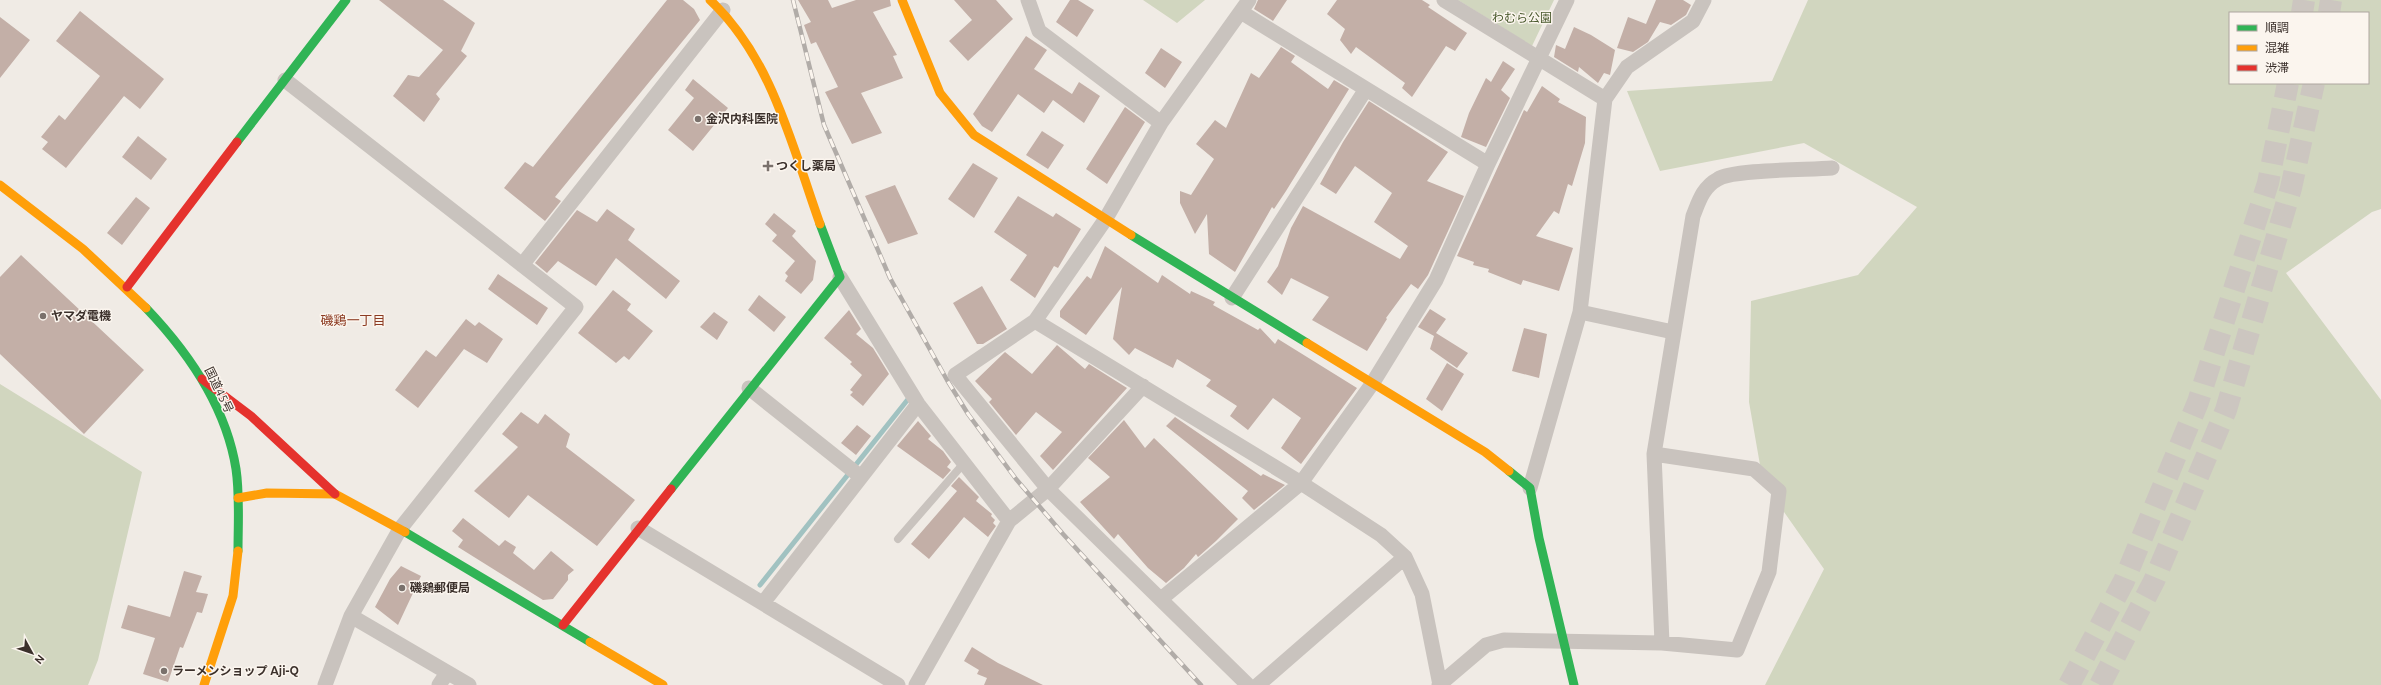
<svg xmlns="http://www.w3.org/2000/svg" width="2381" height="685" font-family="Ubuntu,'Noto Sans JP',sans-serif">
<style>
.green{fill:#d1d6bf;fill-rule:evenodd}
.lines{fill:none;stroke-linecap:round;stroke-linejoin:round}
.stream{stroke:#a1c2c1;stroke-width:5}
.building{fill:#c3afa7}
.highway-tunnel{stroke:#ccc6c0;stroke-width:22;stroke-dasharray:22 11;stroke-linecap:butt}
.lane{stroke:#c9c3be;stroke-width:8}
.street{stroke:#c9c3be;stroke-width:15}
.fast{stroke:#30b455;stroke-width:9}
.slow{stroke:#ff9f0a;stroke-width:9}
.jam{stroke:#e5322d;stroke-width:9}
.rail-casing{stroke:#b1aca8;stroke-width:4.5}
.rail{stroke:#fbf5ee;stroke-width:3;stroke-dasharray:9;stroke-linecap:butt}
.poi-dot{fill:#7a716c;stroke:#fbf5ee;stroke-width:1.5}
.labels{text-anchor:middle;stroke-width:3;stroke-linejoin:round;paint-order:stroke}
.park-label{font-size:12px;fill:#4a5a2e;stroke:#fbf5ee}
.poi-label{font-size:12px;font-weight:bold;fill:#3b302b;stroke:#fbf5ee;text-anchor:start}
.street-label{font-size:12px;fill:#3b302b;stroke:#fbf5ee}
.neighbourhood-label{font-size:13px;fill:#8c3b22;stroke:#fbf5ee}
</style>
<rect width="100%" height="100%" fill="#f0ebe5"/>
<path class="green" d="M1143,0h62l-28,23z
M1458,0h96l-22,46z
M1808,0h573v209l-9,3 -86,61 95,127v285h-616l59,-116 -61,-87 -14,-80 2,-101 107,-26 59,-68 -113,-64 -144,28 -33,-80 145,-10zM2230,13h138v70h-138z
M0,384l142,88 -44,188 -10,25h-88z"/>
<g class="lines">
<path class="stream" d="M760,585l149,-187"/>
</g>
<path class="building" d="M379,0h64l32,23 -14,28 6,5 -31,38 4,5 -16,23 -31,-26 15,-21 11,2 24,-27z
M667,0h16l11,9 6,11 -145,177 6,4 -16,20 -41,-33 21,-26 8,5z
M798,0h30l4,8 24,-8h34l1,6 -18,6 24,43 -4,1 10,22 -42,15 21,40 -30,11 -27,-52 13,-5 -22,-45 -5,2 -7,-19 7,-3z
M954,0h42l17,19 -45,42 -19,-20 23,-21z
M1070,0h8l16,10 -17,27 -21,-15z
M1258,0h29l-14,21 -19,-12z
M1337,0h85l8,5 -2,2 39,26 -12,18 -9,-5 -34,51 -10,-9 3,-5 -49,-36 -5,7 -11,-14 5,-11 -18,-15z
M1656,0h27l8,5 -5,10 -15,10 -11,-3 -12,20 -15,10 -16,-4 11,-31 18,7z
M80,11l84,68 -24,30 -16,-13 -58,72 -24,-19 6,-7 -7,-5 18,-22 6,5 35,-44 -44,-35z
M0,17l30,23 -30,38z
M1574,27l17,8 24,15 -5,25 -6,-2 -6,10 -19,-16 -1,5 -24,-15 2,-12 9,4z
M1026,36l21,14 -13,19 38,25 7,-12 21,14 -16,27 -31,-23 -9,13 -26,-19 -26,38 -10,-6 -9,-12z
M1281,47l14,9 -4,6 37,27 6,-9 15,9 -63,102 -12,18 -2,-2 -37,65 -26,-18 -2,-40 -12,20 -15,-31v-12l11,4 23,-36 -18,-15 19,-24 11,8 25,-55 8,5z
M1161,48l21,14 -17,26 -20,-15z
M1503,61l12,8 -14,21 9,8 -24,49 -25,-10 8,-24 17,-35 5,4z
M693,79l35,29 -35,43 -25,-21 26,-32 -9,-8z
M1542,86l18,13 -2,3 28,15 -1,26 -13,43 -4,-2 -9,30 -5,-3 -18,25 37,12 -14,43 -36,-11 -2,5 -33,-13 1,-3 -16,-4 1,-3 -17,-6 67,-146 3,2z
M1369,101l79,51 -21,29 37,15 -36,79 -10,14 -7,-5 -25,34 1,1 -20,32 -55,-31 17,-23 -38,-19 -9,17 -15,-13 11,-16 13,-38 12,-22 97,53 8,-13 -34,-24 18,-29 -37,-27 -19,28 -16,-10 23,-42z
M1125,107l20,15 -38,62 -21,-15z
M1042,131l22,14 -16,24 -22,-14z
M138,136l29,23 -16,21 -29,-23z
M973,163l25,15 -24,40 -26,-19z
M895,185l23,49 -30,10 -23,-48z
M1018,196l35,21 3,-4 25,16 -23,39 -4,-2 -19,32 -25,-18 17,-25 -33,-23z
M136,197l14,11 -28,37 -15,-12z
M607,209l28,20 -7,11 52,41 -14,18 -50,-41 -20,28 -38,-25 -11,12 -12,-10 42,-53 20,12z
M774,213l22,18 -4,5 24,25 -3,19 -12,14 -16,-13 3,-5 -3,-3 10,-12 -23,-20 5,-6 -12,-11z
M1105,246l53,37 4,-8 28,19 1,-3 24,11 -2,3 45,25 2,-2 15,16 3,-5 79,49 -56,76 -20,-16 20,-30 -28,-20 -25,32 -18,-14 7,-10 -31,-20 5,-6 -34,-21 -4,9 -38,-20 -6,7 -16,-16 9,-52 -36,48 -26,-18v-6l27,-35 4,3z
M21,255l123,115 -60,64 -84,-80v-77z
M498,274l50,34 -11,17 -49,-36z
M982,286l25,43 -24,15h-6l-24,-41z
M613,290l18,14 -4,6 26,21 -24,29 -5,-4 -8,7 -38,-30z
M759,295l27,22 -12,15 -26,-22z
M1430,309l16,10 -10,14 32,20 -11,15 -27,-19 4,-13 -16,-9z
M849,310l12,19 -5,5 17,14 16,26 -26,32 -13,-11 3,-3 -3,-2 12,-15 -12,-11 2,-2 -28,-24z
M714,312l14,10 -11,18 -17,-13z
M466,319l9,7 4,-4 24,17 -16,24 -23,-14 -46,59 -23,-18 31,-40 10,7z
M1524,328l23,6 -8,44 -27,-7z
M1057,345l28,24 4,-5 38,24 -74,82 -13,-14 22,-24 -26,-20 -20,23 -27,-33 3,-3 -17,-18 30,-29 27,22z
M1447,363l17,11 -22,37 -16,-12z
M521,412l17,12 7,-10 25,20 -4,13 69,53 -38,46 -69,-51 -19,23 -35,-27 44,-44 -16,-13z
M1175,417l86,59 2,-2 22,11 -31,25 -12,-12 6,-7 -82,-65z
M1124,420l21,28 9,-10 84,81 -22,22 -18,16 -2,-3 -12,14 -18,15 -18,-15 -30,-34 -4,5 -34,-37 30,-25 -22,-19z
M918,421l13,15 -3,3 15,12 8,11 -4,5 4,3 -8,9 -46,-33z
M857,425l14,11 -15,19 -15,-12z
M959,477l20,20 -3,4 16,13 -1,2 4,4 -2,3 3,3 -8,11 -24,-20 -35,42 -18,-15 46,-53 -6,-5z
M463,518l36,28 6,-6 11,7 -3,6 21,17 17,-19 23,19 -6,5v5l-15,19 -10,1 -85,-53 5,-7 -11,-9z
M401,566l20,10 -23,49 -23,-18 15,-28z
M184,571l18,5 -6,16 12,2 -6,19 -5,-1 -14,36 -3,-1 -12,35 -25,-8 12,-36 -34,-10 7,-23 42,12z
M972,647l26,16 45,22h-59l3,-7 -10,-4 2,-4 -15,-9z"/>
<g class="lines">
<path class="highway-tunnel" d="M2302,13l2,-13
M2329,13l2,-13
M2069,685l55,-104 74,-179 70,-219 20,-100
M2100,685l54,-104 72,-171 65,-222 23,-105"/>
<path class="lane" d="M898,539l66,-76"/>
<path class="street" d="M1028,0l11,31 122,92
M1444,0l161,99
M1241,12l247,152
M285,80l291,227 -176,222 -49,87 -26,69
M522,265l201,-255
M840,277l78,127 91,117
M1232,298l134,-209
M1580,312l93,20
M1035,321l266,162 80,52 24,22 17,37 18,91
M749,388l112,89
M1530,488l50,-176 25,-213 22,-32 66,-46 11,-21
M638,528l260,157
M1161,599l140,-116 71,-99 64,-104 52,-116 79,-164
M763,603l155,-199
M351,616l118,69
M1662,643l-8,-189 39,-238c6,-15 10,-29 25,-37 15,-10 92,-9 114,-11
M439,685l8,-12
M916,685l93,-164 39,-32 95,-103
M1248,685l-200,-196 -93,-114 80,-54 70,-101 56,-97 88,-123
M1258,685l147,-128
M1439,685l47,-40 18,-5 158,3 75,7 32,-78 10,-81 -25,-22 -100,-15"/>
<path class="fast" d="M237,142l109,-142
M1131,235l176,108
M146,308c43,45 80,98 90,161 4,27 2,55 2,82
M1509,471l21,17 9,50 35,147
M671,489l169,-212 -20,-53
M405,532l185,110"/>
<path class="slow" d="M710,0c62,58 82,146 110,224
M902,0l38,93 34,42 157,100
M0,185l83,64 63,59
M1307,343l178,109 24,19
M238,498l29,-5 68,1 70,38
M590,642l73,43
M204,685l29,-89 5,-45"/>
<path class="jam" d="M127,287l110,-145
M202,379l49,37 84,78
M563,625l108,-136"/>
<g class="rail-casing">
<path id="rail" d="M793,0l31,125 66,153 57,102 21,34 48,65 47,55 138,151"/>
</g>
<use href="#rail" class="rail"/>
</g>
<g class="poi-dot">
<circle cx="698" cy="119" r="4"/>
<path d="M766 160h4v4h4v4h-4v4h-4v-4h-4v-4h4z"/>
<circle cx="43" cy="316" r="4"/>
<circle cx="402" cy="588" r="4"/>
<circle cx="164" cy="671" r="4"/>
</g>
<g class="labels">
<g class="park-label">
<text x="1522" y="22">わむら公園</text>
</g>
<g class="poi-label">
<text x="706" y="123">金沢内科医院</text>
<text x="776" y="170">つくし薬局</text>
<text x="51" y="320">ヤマダ電機</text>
<text x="410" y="592">磯鶏郵便局</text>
<text x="172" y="675">ラーメンショップ Aji-Q</text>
</g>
<g class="street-label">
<text transform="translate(219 390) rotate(64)" y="4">国道45号</text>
</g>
<g class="neighbourhood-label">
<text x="353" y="325">磯鶏一丁目</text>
</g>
</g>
<rect x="2229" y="12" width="140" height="72" fill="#fbf5ee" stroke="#aea6a0"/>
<rect x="2237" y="25" width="20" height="6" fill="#30b455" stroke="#aea6a0"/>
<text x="2265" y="32" font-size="12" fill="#3b302b">順調</text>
<rect x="2237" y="45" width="20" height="6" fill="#ff9f0a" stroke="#aea6a0"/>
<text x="2265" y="52" font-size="12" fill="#3b302b">混雑</text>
<rect x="2237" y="65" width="20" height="6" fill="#e5322d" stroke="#aea6a0"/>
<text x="2265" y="72" font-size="12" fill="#3b302b">渋滞</text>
<g transform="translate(32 653) rotate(130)" stroke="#fbf5ee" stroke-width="3" paint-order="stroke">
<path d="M0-3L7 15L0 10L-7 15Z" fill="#3b302b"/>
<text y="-6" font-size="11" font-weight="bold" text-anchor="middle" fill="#3b302b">N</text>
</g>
</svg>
